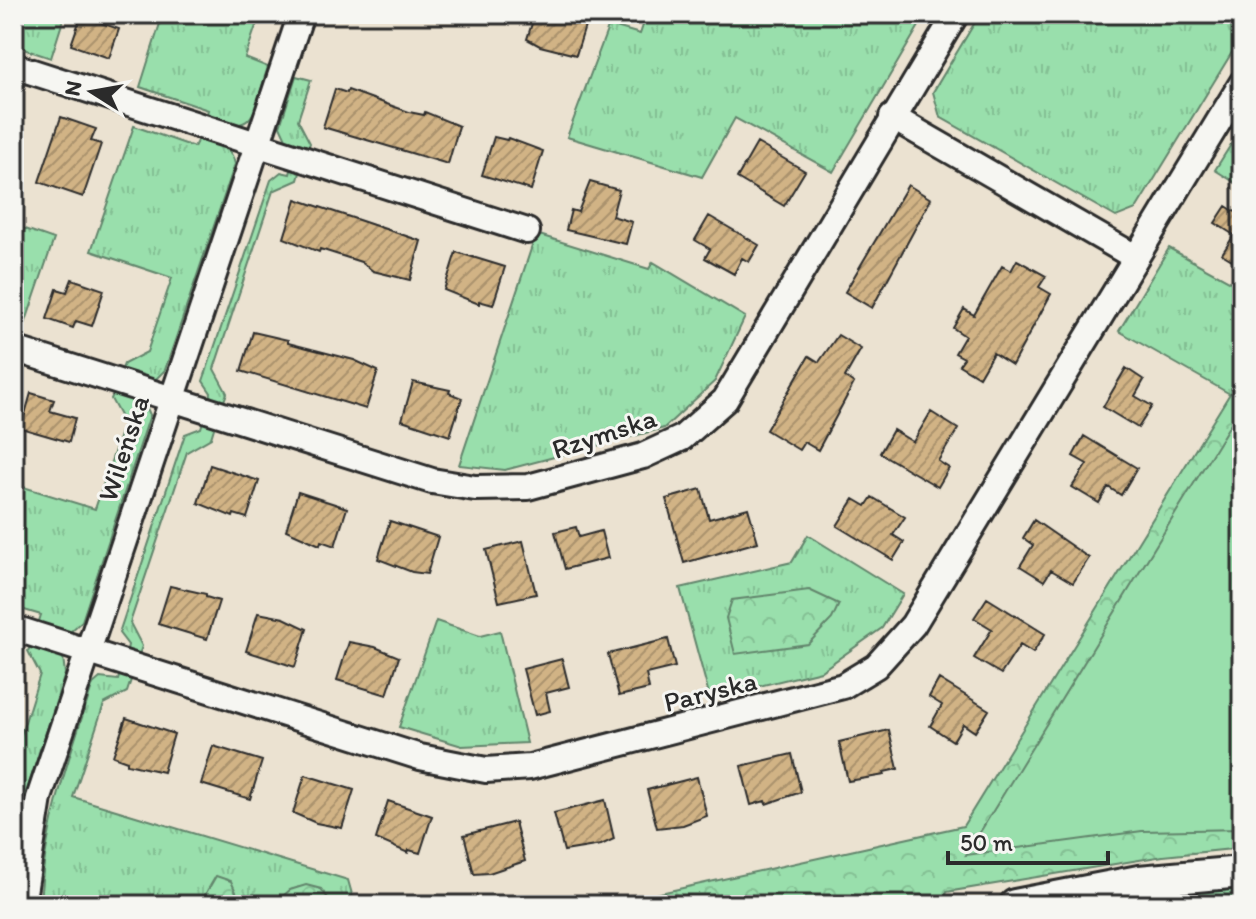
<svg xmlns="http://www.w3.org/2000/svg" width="1256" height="919" font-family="Itim,sans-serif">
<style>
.grass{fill:url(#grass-tufts);stroke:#62856c;stroke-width:2}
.forest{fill:url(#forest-crowns);stroke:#62856c;stroke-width:2}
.green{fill:#99dfac;stroke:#62856c;stroke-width:2}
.building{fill:url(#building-hatch);stroke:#2b2b2b;stroke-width:2}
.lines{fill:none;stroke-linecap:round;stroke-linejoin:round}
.minor-casing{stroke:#2b2b2b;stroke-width:30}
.tertiary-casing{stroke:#2b2b2b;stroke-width:36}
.minor{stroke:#f6f6f2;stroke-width:24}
.tertiary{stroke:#f6f6f2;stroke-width:30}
.labels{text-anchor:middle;stroke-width:6;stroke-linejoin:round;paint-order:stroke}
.street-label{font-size:28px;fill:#2b2b2b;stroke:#f6f6f2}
</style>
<defs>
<pattern id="grass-tufts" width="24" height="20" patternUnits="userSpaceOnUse" patternTransform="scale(2)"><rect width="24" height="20" fill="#99dfac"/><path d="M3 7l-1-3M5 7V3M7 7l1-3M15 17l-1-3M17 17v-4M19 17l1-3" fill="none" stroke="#84c094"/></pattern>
<pattern id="forest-crowns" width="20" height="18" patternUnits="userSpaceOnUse" patternTransform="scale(2)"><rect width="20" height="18" fill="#99dfac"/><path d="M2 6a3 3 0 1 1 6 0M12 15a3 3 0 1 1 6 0" fill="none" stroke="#84c094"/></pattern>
<pattern id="building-hatch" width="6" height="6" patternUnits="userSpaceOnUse" patternTransform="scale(2)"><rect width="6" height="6" fill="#d1b385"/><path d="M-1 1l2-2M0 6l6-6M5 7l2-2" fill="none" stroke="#aa926d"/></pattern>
</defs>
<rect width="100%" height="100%" fill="#ebe2d1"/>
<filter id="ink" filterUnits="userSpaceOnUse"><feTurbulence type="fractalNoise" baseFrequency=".0125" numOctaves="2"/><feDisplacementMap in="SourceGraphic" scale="16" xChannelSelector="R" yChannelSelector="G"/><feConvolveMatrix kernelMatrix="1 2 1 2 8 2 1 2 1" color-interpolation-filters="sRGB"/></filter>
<g filter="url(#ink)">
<path class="grass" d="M14,14h51l-14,44 -37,-12z
M163,14h97l-15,44 23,9c-16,46 -8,68 -63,54l3,-11 -68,-23z
M647,14h279l-93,158 -98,-54 -33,59 -135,-40 42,-112 31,9z
M980,14h262v22l-106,173 -20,8 -176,-100 -7,-25z
M296,76l15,4 -13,40 12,23 -4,10 -8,-2 1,-7 -13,-5 -6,-13z
M134,126l60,21 5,-10c17,5 32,7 36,27l-70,206 -12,12 -33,-8 4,-10 23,-12 25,-74 -81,-27z
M1242,127v60l-27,-17z
M292,167l9,2 -3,11 -25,11 -59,178 13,24 -5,13 -13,-5 2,-8 -8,-12 68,-201 10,-8 9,2z
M14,225l40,14 -31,91 -9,-3z
M536,234l113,35 4,-7 92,55 -30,64 -51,47 -159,42 -46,-5z
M1169,248l73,40v86l-12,20 -111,-63z
M115,390c16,6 29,8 35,25l-68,206 -15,14 -30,-8 4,-12 -27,-8v-123l81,25 29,-86 -13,-24z
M203,421l12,4 -4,13 -24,14 -57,171 12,23 -4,12 -12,-4 2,-9 -9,-12 66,-199 16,-6z
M808,535l95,59 -21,34 -61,43 -111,27 -30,-110 112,-26z
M436,621l44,15 20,-5 27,112 -65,3 -63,-19z
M32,642l31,15 2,17 -36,110 -15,64v-91l26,-83 -12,-23z
M120,673l12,4 -5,15 -23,12 -31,93 275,83 7,25h-315c4,-78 29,-148 53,-221l7,-6 18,2z"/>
<path class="forest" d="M1242,374v474l-79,8 -216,36 -4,13h-337l357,-79z
M809,590l30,14 -7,15 -24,25 -73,10 -9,-36 6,-18z
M216,876l15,5 11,24h-43z
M1242,883v17l-34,5h-143z
M306,885l15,4 12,16h-60l17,-15z"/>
<path class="green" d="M1242,405v424l-100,2 -176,24z"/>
<path class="building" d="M535,14h22l29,9 -10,32 -36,-9 -13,-7z
M81,16l38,13 -10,29 -38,-13z
M335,89l12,4 1,-3 61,22 15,3 1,-3 34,14 -11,38 -125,-37z
M61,117l35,12 -5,12 10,3 -18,53 -44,-15z
M494,137l13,3 1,-2 35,13 -12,39 -49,-15z
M757,143l48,28 -21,35 -47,-28z
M590,182l29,8 -7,26 20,6 -6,22 -60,-14 5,-20 7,2z
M908,185l23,14 -59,109 -27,-16z
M296,199l125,42 -11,39 -37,-9 -12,-9 -41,-13 -1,3 -35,-14z
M1226,206l16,10v50l-20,-12 12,-19 -19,-12z
M709,216l50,29 -10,17 -7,-4 -8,16 -29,-16 5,-9 -15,-9z
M456,252l49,15 -12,38 -14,-4v3l-35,-14z
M1017,260l29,16 -7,11 12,7 -39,71 -19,-12 -14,24 -20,-12 5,-7 -9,-5 10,-17 -12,-8 11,-19 10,6 28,-49 9,5z
M72,279l32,11 -12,36 -16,-5 -3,7 -26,-9 10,-30 10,3z
M253,332l35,8v3l66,17 24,11 -12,38 -125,-38z
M838,335l23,14 -16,28 9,6 -36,67 -14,-8 -5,8 -33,-20 43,-74 10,6z
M1126,368l18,12 -9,16 17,10 -14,22 -35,-21z
M413,382l37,8 -1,3 13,5 -12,38 -48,-16z
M31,393l23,7 -4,11 25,7 -6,24 -48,-14z
M931,412l27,17 -20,32 11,7 -11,19 -58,-34 13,-23 20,12z
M1084,436l53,32 -16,27 -13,-8 -9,16 -27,-16 15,-23 -14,-8z
M210,465l49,16 -12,37 -13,-4 -1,3 -35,-14z
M701,489l8,30 39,-11 10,34 -74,21 -18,-64z
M298,492l49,16 -12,38 -14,-5 -1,4 -34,-15z
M872,497l33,20 -12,18 11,7 -11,18 -56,-34 17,-27 12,7z
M1034,520l55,38 -16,25 -22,-13 -7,11 -24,-15 13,-21 -10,-7z
M390,521l48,16 -11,37 -15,-2 -34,-13z
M576,527l3,10 22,-6 7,27 -43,11 -10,-37z
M523,541l13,53 -37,8 -13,-52z
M170,586l36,8v3l13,4 -12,38 -49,-15z
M987,598l58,36 -12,19 -13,-8 -19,29 -27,-16 18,-29 -18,-11z
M258,613l26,5 23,11 -12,38 -49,-16z
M668,639l7,28 -29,7 3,15 -30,7 -11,-42z
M349,642l26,5 24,10 -12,38 -50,-15z
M562,659l7,28 -23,6 4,18 -15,4 -12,-46z
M939,679l50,31 -14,22 -12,-8 -10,17 -23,-15 12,-21 -13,-8z
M126,718l48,16 -11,38 -36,-8v-3l-14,-5z
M889,730l9,39 -14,3 1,3 -37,6 -9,-39z
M213,746l49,15 -12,38 -49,-15z
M792,754l9,38 -35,12 -1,-3 -14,4 -10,-39z
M305,775l49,15 -12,38 -26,-5 -23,-10z
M697,777l10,39 -24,9 -26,3 -10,-38z
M605,800l9,39 -13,6 -37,6 -10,-38z
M388,801l44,15 -12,37 -11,-3 -1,3 -32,-14z
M515,822l10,39 -36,12 -15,1 -10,-39z"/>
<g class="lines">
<g class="minor-casing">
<path id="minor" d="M14,66l513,165
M892,117l243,140
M14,349l418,132 43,7 53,-1 115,-31 39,-18 43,-38 231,-386
M14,628l406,129 66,13 44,-3 313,-81 33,-20 37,-41 329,-542
M22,905l17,-107 262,-784"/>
</g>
<g class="tertiary-casing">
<path id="tertiary" d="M1015,905l124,-24 103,-9"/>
</g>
<use href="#minor" class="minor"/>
<use href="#tertiary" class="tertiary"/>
</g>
</g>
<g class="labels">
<g class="street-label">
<text transform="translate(604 433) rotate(-18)" y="10">Rzymska</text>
<text transform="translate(123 448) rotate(-72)" y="10">Wileńska</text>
<text transform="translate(710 691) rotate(-14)" y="10">Paryska</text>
</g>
</g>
<rect width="1256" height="919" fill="none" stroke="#f6f6f2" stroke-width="48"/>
<rect x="24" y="24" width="1208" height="871" fill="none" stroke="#2b2b2b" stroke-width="3" filter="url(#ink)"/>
<g transform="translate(92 92) rotate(281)" stroke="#f6f6f2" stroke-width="6" paint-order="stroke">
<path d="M0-6L14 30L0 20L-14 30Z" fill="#2b2b2b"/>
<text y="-12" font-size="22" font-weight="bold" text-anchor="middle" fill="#2b2b2b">N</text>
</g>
<path d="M948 851v12h160v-12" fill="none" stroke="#2b2b2b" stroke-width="4"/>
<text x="960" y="851" font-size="24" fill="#2b2b2b" stroke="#f6f6f2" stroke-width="6" paint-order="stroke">50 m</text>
</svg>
